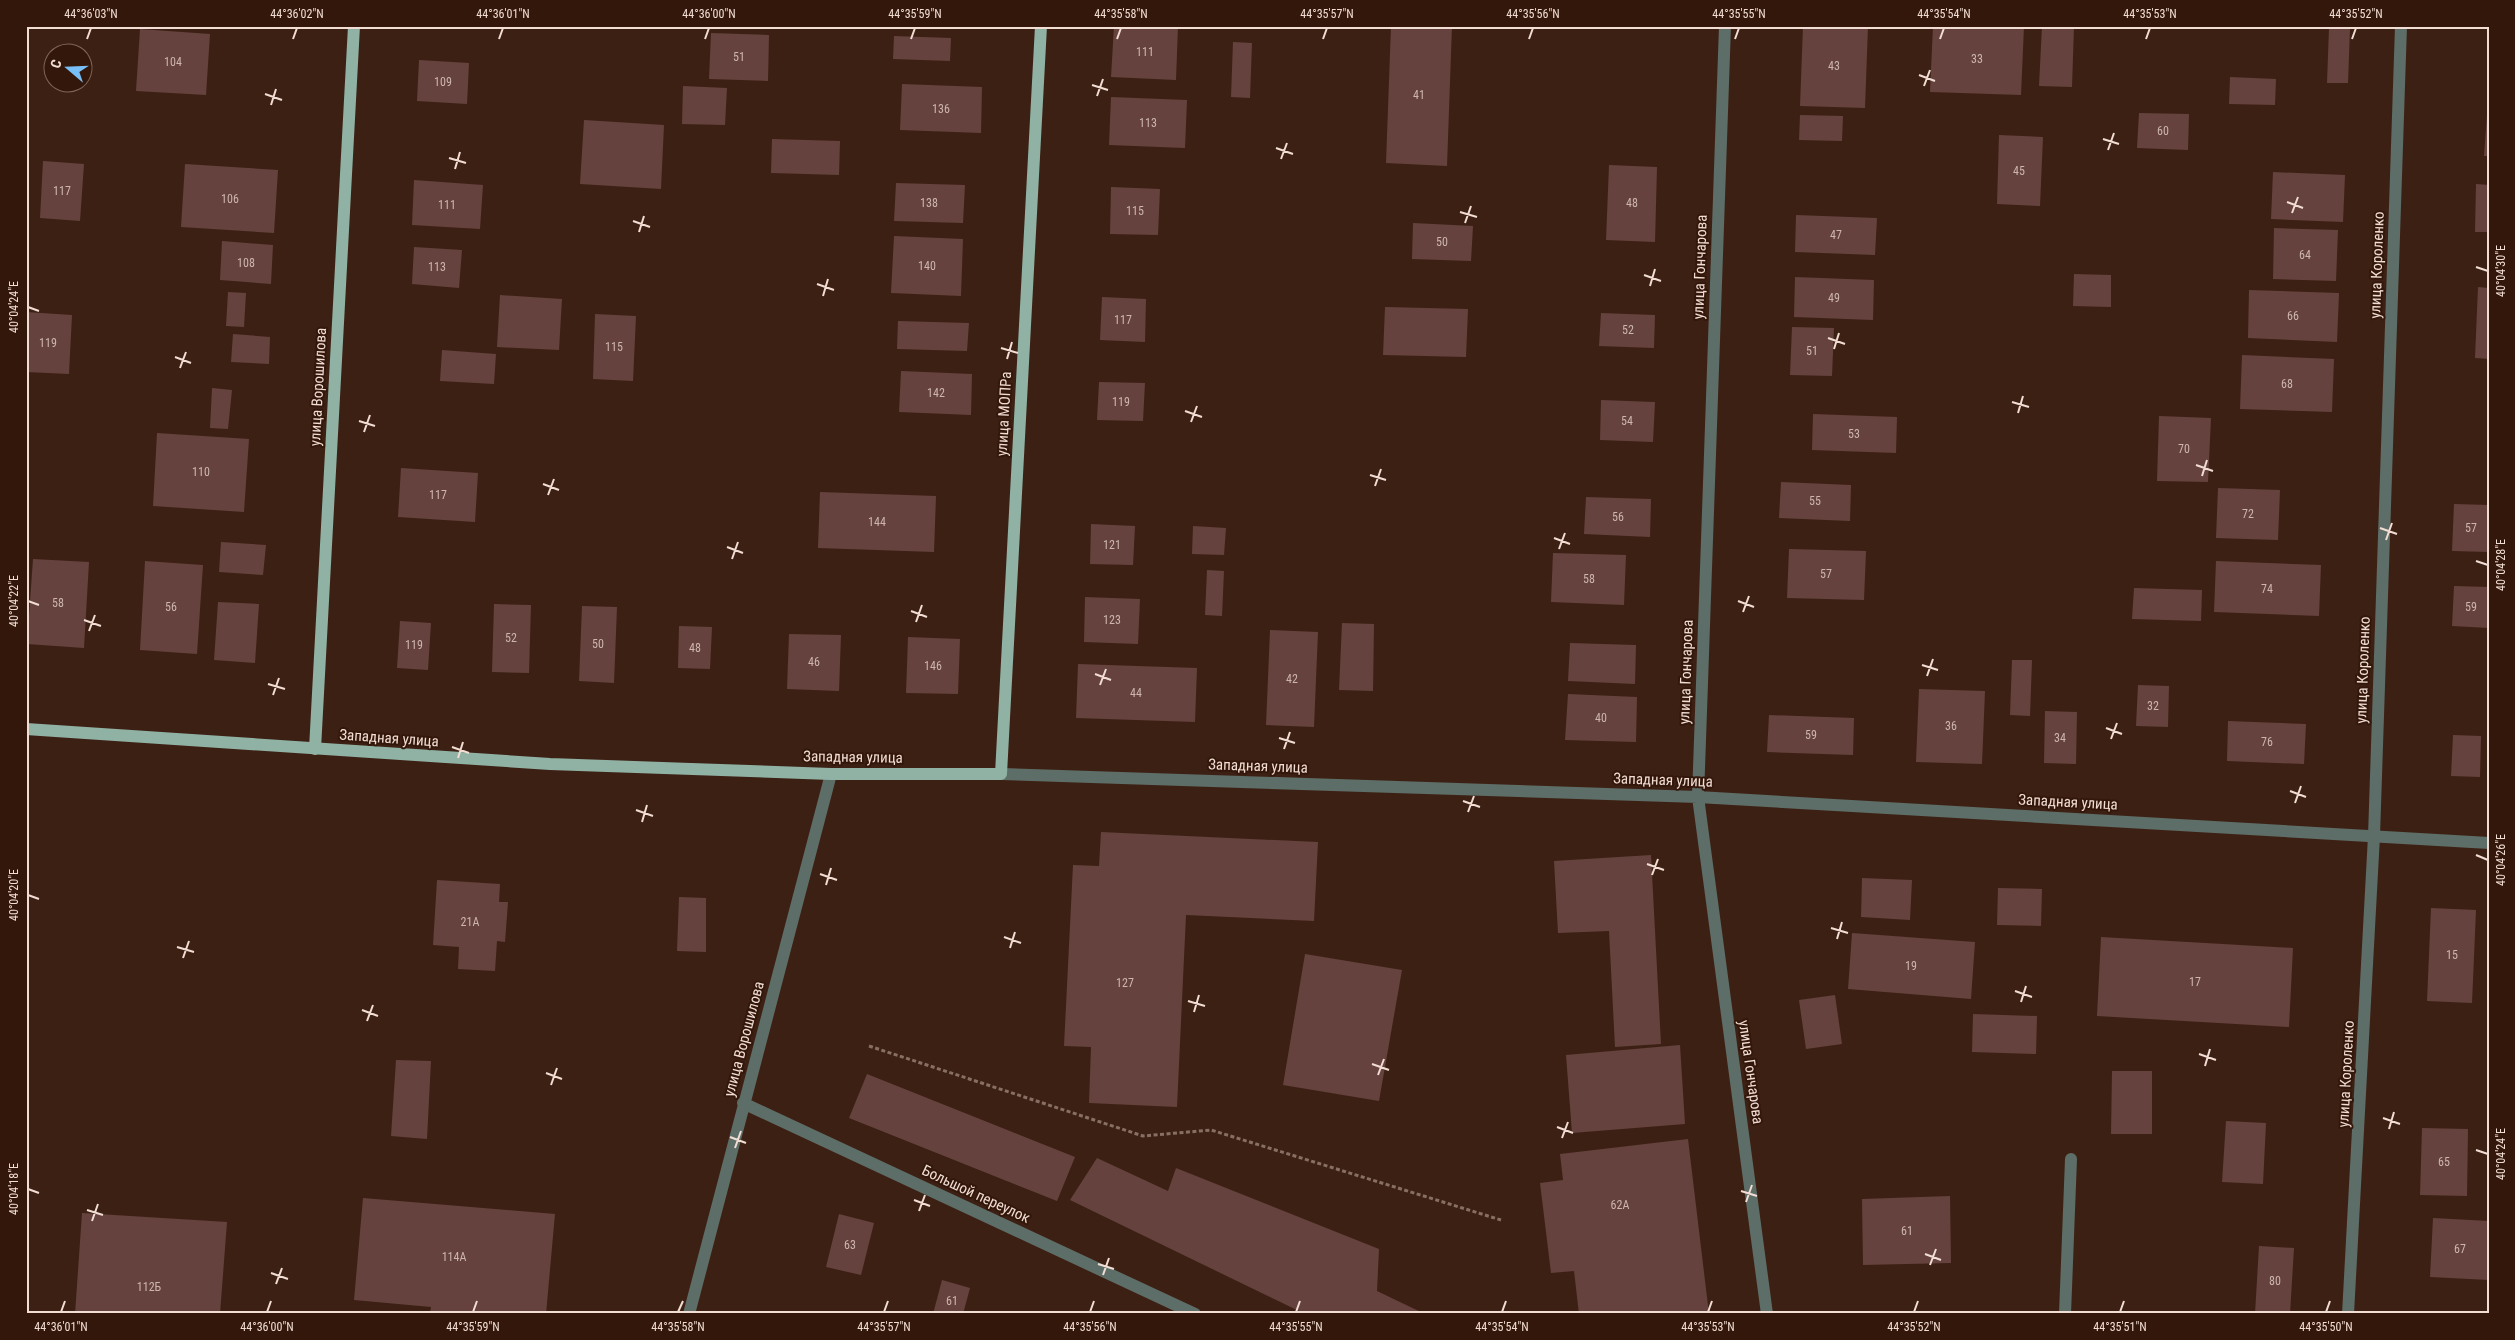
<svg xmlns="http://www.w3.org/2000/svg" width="2515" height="1340" font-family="'Roboto Condensed',sans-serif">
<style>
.building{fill:#65423e}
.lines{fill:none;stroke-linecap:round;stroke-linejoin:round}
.path{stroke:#886f64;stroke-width:3;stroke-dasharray:4 2.5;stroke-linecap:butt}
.minor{stroke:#5d6d67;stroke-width:12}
.major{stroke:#8fb2a5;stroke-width:12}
.ticks{fill:none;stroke:#f1ddd4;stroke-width:2}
.labels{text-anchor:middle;stroke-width:4;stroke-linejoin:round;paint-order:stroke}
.number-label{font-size:12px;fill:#ceb6ae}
.street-label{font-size:15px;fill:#f1ddd4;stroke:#33170a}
.neatline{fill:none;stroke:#f1ddd4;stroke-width:2}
.ticks-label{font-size:12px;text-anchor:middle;fill:#f1ddd4}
</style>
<rect width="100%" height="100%" fill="#3d2014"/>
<path class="building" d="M1114,26h64l-2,54 -65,-3z
M1391,26h61l-5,140 -61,-3z
M1803,26h65l-3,82 -65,-2z
M1933,26h91l-3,69 -91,-3z
M2042,26h32l-2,61 -33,-1z
M2329,28l21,1 -2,54h-21z
M140,29l70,5 -4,61 -70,-4z
M711,33l58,2 -1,46 -59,-2z
M894,36l57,2 -1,23 -57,-2z
M1233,42l19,1 -2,55 -19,-1z
M419,60l50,3 -2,41 -50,-3z
M2230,77l46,2 -1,26 -46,-1z
M902,84l80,3 -1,46 -81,-3z
M683,86l44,2 -2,37 -43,-1z
M1111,97l76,3 -2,48 -76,-3z
M2139,113l50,1 -1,36 -51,-2z
M1800,115l43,1 -1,25 -43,-1z
M2487,115h2v41h-5z
M584,120l80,5 -3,64 -81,-5z
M1999,135l44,2 -3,69 -43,-2z
M772,139l68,2 -1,34 -68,-2z
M43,161l41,3 -4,57 -40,-3z
M185,164l93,6 -4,63 -93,-6z
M1609,165l48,2 -2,75 -49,-2z
M2273,172l72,3 -2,47 -72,-3z
M414,180l69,5 -3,44 -68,-4z
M896,183l69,2 -2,38 -69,-2z
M2476,184l13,1v47h-14z
M1111,187l49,2 -2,46 -48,-1z
M1796,215l81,3 -2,37 -80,-3z
M1413,223l60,3 -2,35 -59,-2z
M2274,228l64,2 -2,51 -63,-2z
M894,236l69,3 -2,57 -70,-3z
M222,241l51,4 -2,39 -51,-4z
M414,247l48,3 -3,38 -47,-4z
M2074,274l37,1v32l-38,-1z
M1795,277l79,3 -1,40 -79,-3z
M2478,287l11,1v71l-14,-1z
M2249,290l90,3 -2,49 -89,-4z
M228,292l18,1 -2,34 -18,-1z
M500,295l62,4 -3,51 -62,-3z
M1102,297l44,2 -1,43 -45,-2z
M1385,307l83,2 -2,48 -83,-2z
M26,312l46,3 -3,59 -43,-2z
M1601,313l54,2 -1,33 -55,-2z
M595,314l41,2 -3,65 -40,-2z
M898,321l71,2 -2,28 -70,-2z
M1792,327l42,1 -2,48 -42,-1z
M233,334l37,3 -1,27 -38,-2z
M442,350l54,4 -2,30 -54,-3z
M2242,355l92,4 -2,53 -92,-3z
M901,371l71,3 -1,41 -72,-3z
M1099,382l46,1 -2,38 -46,-1z
M212,388l20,2 -4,39 -18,-1z
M1601,400l54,2 -2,40 -53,-2z
M1813,414l84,3 -1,36 -84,-3z
M2159,416l52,2 -3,64 -51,-1z
M157,433l92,6 -5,73 -91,-6z
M401,468l77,5 -3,49 -77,-5z
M1781,482l70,3 -1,36 -71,-3z
M2218,488l62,2 -2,50 -62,-2z
M820,492l116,4 -2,56 -116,-4z
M1586,497l65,2 -1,38 -66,-3z
M2454,504l35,1v47l-37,-1z
M1091,524l44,2 -2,39 -43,-1z
M1193,526l33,2 -2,27 -32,-1z
M221,542l45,3 -3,30 -44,-3z
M1789,549l77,2 -2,49 -77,-2z
M1553,553l73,2 -2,50 -73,-3z
M33,559l56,3 -5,86 -57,-4z
M145,561l58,4 -6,89 -57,-4z
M2216,561l105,4 -2,51 -105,-4z
M1207,570l17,1 -2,45 -17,-1z
M2454,586l35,1v41l-37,-2z
M2134,588l68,2 -1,31 -69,-2z
M1085,597l55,2 -2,45 -54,-2z
M218,602l41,2 -4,59 -41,-3z
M494,604l37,1 -2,68 -37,-1z
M582,606l35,1 -3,76 -35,-2z
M400,621l31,2 -3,47 -31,-2z
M1342,623l32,1 -1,67 -34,-1z
M679,626l33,1 -2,42 -32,-1z
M1270,630l48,2 -4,95 -48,-2z
M789,634l52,1 -2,56 -52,-2z
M908,637l52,2 -2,55 -52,-1z
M1570,643l66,2 -1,39 -67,-3z
M2012,660h20l-2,56 -20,-1z
M1078,664l119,4 -2,54 -119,-4z
M2138,685l31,1 -1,41 -32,-1z
M1919,689l66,2 -3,73 -66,-2z
M1568,694l69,3 -1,45 -71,-2z
M2045,711l32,1 -1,52 -32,-1z
M1769,715l85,3 -1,37 -86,-3z
M2228,721l78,3 -2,40 -77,-3z
M2453,735l28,1 -1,41 -29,-1z
M1101,832l217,10 -4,79 -128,-6 -9,192 -88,-4 2,-56 -27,-1 9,-181 26,1z
M1651,855l10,189 -46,3 -6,-116 -51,2 -4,-72z
M1862,878l50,2 -2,40 -49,-3z
M437,880l63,4 -1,18h9l-3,40 -8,-1 -2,30 -37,-2 1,-22 -26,-2z
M1998,888l44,1 -1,37 -44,-1z
M679,897l27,1v54l-29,-1z
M2431,908l45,2 -4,93 -45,-2z
M1852,933l123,9 -4,57 -123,-10z
M2101,937l192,11 -4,79 -192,-11z
M1305,954l97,16 -23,131 -96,-16z
M1835,995l7,49 -36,5 -7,-49z
M1973,1014l64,2 -1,38 -64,-2z
M1680,1045l5,79 -113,9 -6,-78z
M396,1060l35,1 -4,78 -36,-3z
M2112,1071h40v63h-41z
M867,1074l208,83 -18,44 -208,-83z
M2226,1121l40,2 -3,61 -41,-2z
M2422,1128l46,1 -1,67 -47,-1z
M1688,1139l21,175h-130l-5,-43 -23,2 -11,-90 23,-3 -3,-26z
M1097,1158l71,33 8,-23 203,81 -2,42 48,23h-120l-235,-114z
M1950,1196l1,67 -88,2 -1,-66z
M363,1198l192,16 -9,100h-116l1,-7 -77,-7z
M82,1213l145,9 -7,92h-145z
M839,1214l35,9 -13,52 -35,-8z
M2433,1218l56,3v59l-59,-3z
M2259,1246l35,2 -4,66h-35z
M942,1280l28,8 -7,26h-30z"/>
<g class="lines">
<path class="path" d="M869,1046l274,90 68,-6 290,90"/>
<path class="minor" d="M1725,26l-27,771 69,517
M1001,774l697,23 791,46
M743,1103l452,211
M689,1314l142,-540
M2065,1314l6,-155
M2348,1314l26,-478 27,-810"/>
<path class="major" d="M26,729l524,35 281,10h170l40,-748
M315,749l39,-723"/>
</g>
<path class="ticks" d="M87,39l4,-11M293,39l4,-11M499,39l4,-11M705,39l4,-11M911,39l4,-11M1117,39l4,-11M1323,39l4,-11M1529,39l4,-11M1735,39l4,-11M1940,39l4,-11M2146,39l4,-11M2352,39l4,-11M1919,75l16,6M1092,85l16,5M1924,86l6,-16M265,94l17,6M1097,96l6,-17M271,105l5,-16M2103,139l16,5M1276,148l17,6M2108,150l6,-17M449,158l17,5M1281,159l6,-16M455,169l5,-17M2287,202l16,6M1460,212l17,5M2292,213l6,-16M633,221l17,6M1465,223l6,-17M639,232l5,-16M2476,267l12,4M1644,275l17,6M817,284l17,6M1650,286l5,-17M823,296l5,-17M28,307l11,4M1828,338l17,6M1001,348l17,5M1834,349l5,-16M175,357l16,6M1007,359l5,-17M180,368l6,-16M2012,402l17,5M1185,411l17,6M2018,413l5,-17M359,421l16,5M1191,422l6,-16M364,432l6,-17M2196,465l17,6M1370,475l16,5M2202,476l5,-16M543,484l16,6M1375,486l6,-17M548,495l6,-16M2380,528l17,6M1554,538l16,6M2386,540l6,-17M727,547l16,6M1559,549l6,-16M732,559l6,-17M2476,561l12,4M28,601l11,4M1738,601l16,6M911,611l16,6M1743,612l6,-16M84,620l17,6M916,622l6,-17M89,631l6,-16M1922,665l16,5M1095,674l16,6M1927,676l6,-17M268,684l17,5M1100,685l6,-16M273,695l6,-17M2106,728l16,6M1279,738l16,5M2111,739l6,-16M452,747l17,6M1284,749l6,-17M458,758l5,-16M2290,791l16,6M1463,801l17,6M2295,803l6,-17M636,810l17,6M1468,812l6,-16M642,822l5,-17M2476,855l12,5M1647,864l17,6M820,874l17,6M1652,875l6,-16M826,885l5,-17M28,895l11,4M1831,928l17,5M1004,937l17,6M1837,939l5,-17M177,947l17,5M1010,948l5,-16M183,958l6,-17M2015,991l17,6M1188,1001l17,5M2021,1002l5,-16M362,1010l16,6M1194,1012l5,-17M367,1021l6,-16M2199,1054l17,6M1372,1064l17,6M2205,1066l5,-17M546,1073l16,6M1378,1075l6,-16M551,1085l6,-17M2383,1118l17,6M1557,1127l16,6M2389,1129l5,-17M730,1137l16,6M1562,1138l6,-16M735,1148l6,-17M2476,1150l12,4M28,1189l11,4M1741,1191l16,5M914,1200l16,6M1746,1202l6,-17M87,1210l16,5M919,1211l6,-16M92,1221l6,-17M1925,1254l16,6M1098,1264l16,5M1930,1265l6,-16M271,1273l17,6M1103,1275l6,-17M276,1284l6,-16M61,1312l4,-11M267,1312l4,-11M473,1312l4,-11M678,1312l5,-11M884,1312l4,-11M1090,1312l4,-11M1296,1312l4,-11M1502,1312l4,-11M1708,1312l4,-11M1914,1312l4,-11M2120,1312l4,-11M2326,1312l4,-11"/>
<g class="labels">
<g class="number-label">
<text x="1145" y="56">111</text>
<text x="739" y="61">51</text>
<text x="1977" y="63">33</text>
<text x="173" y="66">104</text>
<text x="1834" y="70">43</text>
<text x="443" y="86">109</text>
<text x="1419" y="99">41</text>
<text x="941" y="113">136</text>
<text x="1148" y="127">113</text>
<text x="2163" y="135">60</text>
<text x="2019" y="175">45</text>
<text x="62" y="195">117</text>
<text x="230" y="203">106</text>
<text x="929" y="207">138</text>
<text x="1632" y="207">48</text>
<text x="447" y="209">111</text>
<text x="1135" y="215">115</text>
<text x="1836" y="239">47</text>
<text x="1442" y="246">50</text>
<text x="2305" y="259">64</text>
<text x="246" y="267">108</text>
<text x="927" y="270">140</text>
<text x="437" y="271">113</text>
<text x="1834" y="302">49</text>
<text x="2293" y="320">66</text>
<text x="1123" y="324">117</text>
<text x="1628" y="334">52</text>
<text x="48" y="347">119</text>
<text x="614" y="351">115</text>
<text x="1812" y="355">51</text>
<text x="2287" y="388">68</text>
<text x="936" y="397">142</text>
<text x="1121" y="406">119</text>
<text x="1627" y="425">54</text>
<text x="1854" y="438">53</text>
<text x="2184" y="453">70</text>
<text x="201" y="476">110</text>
<text x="438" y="499">117</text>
<text x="1815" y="505">55</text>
<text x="2248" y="518">72</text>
<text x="1618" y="521">56</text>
<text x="877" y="526">144</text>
<text x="2471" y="532">57</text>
<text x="1112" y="549">121</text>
<text x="1826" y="578">57</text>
<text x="1589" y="583">58</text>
<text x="2267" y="593">74</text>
<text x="58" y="607">58</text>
<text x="171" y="611">56</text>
<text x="2471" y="611">59</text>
<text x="1112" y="624">123</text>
<text x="511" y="642">52</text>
<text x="598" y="648">50</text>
<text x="414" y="649">119</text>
<text x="695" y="652">48</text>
<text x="814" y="666">46</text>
<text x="933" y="670">146</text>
<text x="1292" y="683">42</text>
<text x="1136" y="697">44</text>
<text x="2153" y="710">32</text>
<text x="1601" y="722">40</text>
<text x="1951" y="730">36</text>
<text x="1811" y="739">59</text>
<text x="2060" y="742">34</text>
<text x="2267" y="746">76</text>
<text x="470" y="926">21А</text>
<text x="2452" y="959">15</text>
<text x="1911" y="970">19</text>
<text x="2195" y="986">17</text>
<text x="1125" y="987">127</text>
<text x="2444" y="1166">65</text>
<text x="1620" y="1209">62А</text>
<text x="1907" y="1235">61</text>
<text x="850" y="1249">63</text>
<text x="2460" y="1253">67</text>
<text x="454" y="1261">114А</text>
<text x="2275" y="1285">80</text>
<text x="149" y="1291">112Б</text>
<text x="952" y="1305">61</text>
</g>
<g class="street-label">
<text transform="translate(2377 265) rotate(-88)" y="5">улица Короленко</text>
<text transform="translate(1700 267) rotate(-88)" y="5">улица Гончарова</text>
<text transform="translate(318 387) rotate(-87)" y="5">улица Ворошилова</text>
<text transform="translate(1004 414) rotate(-87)" y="5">улица МОПРа</text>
<text transform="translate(2363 670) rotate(-88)" y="5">улица Короленко</text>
<text transform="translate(1686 672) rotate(-88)" y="5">улица Гончарова</text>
<text transform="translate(389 738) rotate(4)" y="5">Западная улица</text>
<text transform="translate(853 757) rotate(1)" y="5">Западная улица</text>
<text transform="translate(1258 766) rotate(2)" y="5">Западная улица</text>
<text transform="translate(1663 780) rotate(2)" y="5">Западная улица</text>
<text transform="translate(2068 802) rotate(3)" y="5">Западная улица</text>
<text transform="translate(744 1039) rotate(-75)" y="5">улица Ворошилова</text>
<text transform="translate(1751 1072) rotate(82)" y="5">улица Гончарова</text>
<text transform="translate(2346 1074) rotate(-87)" y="5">улица Короленко</text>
<text transform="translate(976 1194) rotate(25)" y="5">Большой переулок</text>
</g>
</g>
<rect width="2515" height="1340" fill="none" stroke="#33170a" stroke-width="55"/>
<g transform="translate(68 68) rotate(289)"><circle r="24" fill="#33170a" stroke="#7f665b"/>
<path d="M0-4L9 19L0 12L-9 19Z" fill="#78bff7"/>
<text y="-8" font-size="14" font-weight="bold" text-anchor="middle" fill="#f1ddd4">С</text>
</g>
<rect x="28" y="28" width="2460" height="1284" class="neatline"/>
<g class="ticks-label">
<text x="91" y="18">44°36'03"N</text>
<text x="297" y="18">44°36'02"N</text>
<text x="503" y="18">44°36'01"N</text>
<text x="709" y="18">44°36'00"N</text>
<text x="915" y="18">44°35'59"N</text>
<text x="1121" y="18">44°35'58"N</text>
<text x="1327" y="18">44°35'57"N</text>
<text x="1533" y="18">44°35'56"N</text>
<text x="1739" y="18">44°35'55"N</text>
<text x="1944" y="18">44°35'54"N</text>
<text x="2150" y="18">44°35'53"N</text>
<text x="2356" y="18">44°35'52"N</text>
<text transform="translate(2501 271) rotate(-90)" y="4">40°04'30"E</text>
<text transform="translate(14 307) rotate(-90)" y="4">40°04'24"E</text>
<text transform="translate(2501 565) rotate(-90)" y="4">40°04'28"E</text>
<text transform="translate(14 601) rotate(-90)" y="4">40°04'22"E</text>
<text transform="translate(2501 860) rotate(-90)" y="4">40°04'26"E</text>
<text transform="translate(14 895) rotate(-90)" y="4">40°04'20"E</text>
<text transform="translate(2501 1154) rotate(-90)" y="4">40°04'24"E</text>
<text transform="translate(14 1189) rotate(-90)" y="4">40°04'18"E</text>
<text x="61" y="1331">44°36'01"N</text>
<text x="267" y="1331">44°36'00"N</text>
<text x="473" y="1331">44°35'59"N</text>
<text x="678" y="1331">44°35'58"N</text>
<text x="884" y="1331">44°35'57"N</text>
<text x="1090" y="1331">44°35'56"N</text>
<text x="1296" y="1331">44°35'55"N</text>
<text x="1502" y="1331">44°35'54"N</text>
<text x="1708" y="1331">44°35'53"N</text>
<text x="1914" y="1331">44°35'52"N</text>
<text x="2120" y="1331">44°35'51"N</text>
<text x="2326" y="1331">44°35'50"N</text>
</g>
</svg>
